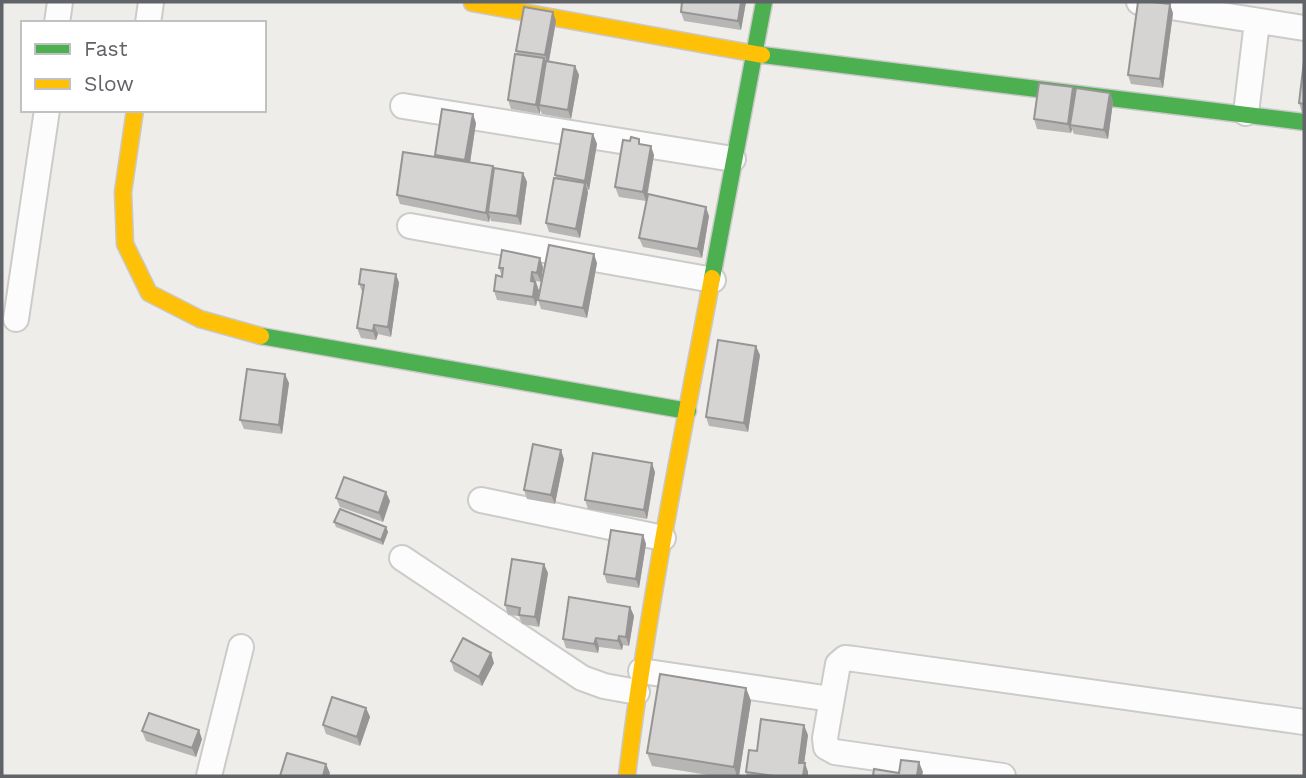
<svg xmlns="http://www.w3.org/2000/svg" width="1306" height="778" font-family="'Work Sans',sans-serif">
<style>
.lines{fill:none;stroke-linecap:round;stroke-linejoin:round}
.street-casing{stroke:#cbcbca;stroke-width:28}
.fast-casing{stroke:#c9c9c9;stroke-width:19}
.slow-casing{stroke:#c9c9c9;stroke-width:19}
.street{stroke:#fdfcfc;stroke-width:24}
.fast{stroke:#4caf50;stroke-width:16}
.slow{stroke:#ffc107;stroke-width:16}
.wall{fill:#b8b6b5}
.shaded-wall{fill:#969494}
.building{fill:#d6d4d3;stroke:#969494;stroke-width:2}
</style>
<rect width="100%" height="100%" fill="#efedea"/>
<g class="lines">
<g class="street-casing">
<path id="street" d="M1139,2l165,26
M57,23l3,-21
M148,23l3,-21
M403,106l330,53
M1246,113l11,-91
M410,226l303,54
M16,319l31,-209
M481,500l182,38
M402,558l180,120 22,8 33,6
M641,671l190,28
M209,776l32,-129
M1003,776l-168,-24 -9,-5 -1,-9 13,-74 7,-6 9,1 450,63"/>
</g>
<g class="fast-casing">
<path id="fast" d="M762,55l542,67
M712,278l52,-276
M261,336l427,75"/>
</g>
<g class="slow-casing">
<path id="slow" d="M472,3l290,52
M135,110l-12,82 2,52 24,49 51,26 61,17
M627,776c20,-167 54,-332 85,-498"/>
</g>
<use href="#street" class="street"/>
<use href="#fast" class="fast"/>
<use href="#slow" class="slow"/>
</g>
<path class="wall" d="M746,2l-5,28 -57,-9 -3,-9z
M1173,13l-10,75 -32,-4 -3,-9z
M556,21l-7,41 26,4 4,9 -8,44 -29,-5 -2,-4v4l-29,-5 -3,-9 9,-46 -1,-3z
M1304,61v52h-2l-3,-10z
M1073,87l2,6h35l3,9 -5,37 -34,-5 -2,-5 -1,4 -34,-4 -3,-10z
M476,123l-6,40 23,3 1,4 29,3 4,9 -6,43 -30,-4 -1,-4 -1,5 -89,-18 -3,-9 39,-38 -1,-2z
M593,134l4,10 -8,46h-2l1,2 -8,46 -31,-6 -3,-9 10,-45 -1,-3z
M641,144l13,11 -7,44 62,17 -7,42 -59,-11 -4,-9 7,-37 -27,-4 -4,-10z
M597,263l-10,55 -46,-9 -3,-9z
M543,267l-2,15 -5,-1 3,10 -3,15 -39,-6 -3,-9 8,-14 -3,-9z
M396,274l3,9 -8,54 -13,-3 -2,6 -15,-2 -4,-10 6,-34 -4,-10z
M760,355l-12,77 -39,-6 -3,-9z
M289,383l-7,51 -38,-5 -4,-9z
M564,459l-9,45 -28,-5 -3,-9z
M655,472l-8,47 -59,-10 -3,-9z
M336,498l54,3 -7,21 -43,-15z
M334,522l52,5 2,5 -5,13 -47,-18z
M643,535l3,9 -7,44 -32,-5 -3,-9z
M548,573l-9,54 -17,-3 -3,-8 -11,-1 -3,-10z
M630,607l4,9 -5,30 -6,-1 -1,5 -23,-3 -1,6 -32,-5 -3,-9z
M451,661l43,2 -12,23 -28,-15z
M746,688l5,13 -12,75h-25l-62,-10 -5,-13z
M366,708l4,9 -10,29 -34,-12 -3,-9z
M142,731l60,8 -6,18 -50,-16z
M808,735l-4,28 4,9v4h-61l-1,-4 11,-21z"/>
<path class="shaded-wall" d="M741,2h5l-5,28 -3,-9z
M1170,4l3,9 -10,75 -3,-9z
M553,12l3,9 -8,44 -3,-10z
M544,58l3,10 -8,37 1,5v4l-4,-9z
M575,66l4,9 -8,44 -3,-9z
M1073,87l3,9 -6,29 2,4 -1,4 -3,-9z
M1110,93l3,9 -5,37 -4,-9z
M473,114l3,9 -7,46 -4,-9z
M593,134l4,10 -8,46 -4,-9z
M651,146l3,9 -8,46 -3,-9z
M493,166l3,10 -8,36 2,5 -1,5 -3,-9z
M523,173l4,9 -6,43 -4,-9z
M585,183l3,9 -8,46 -4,-9z
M706,207l3,9 -7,42 -4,-9z
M594,254l3,9 -10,55 -4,-10z
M540,258l3,9 -2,15 -4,-9z
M532,272l7,19 -3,15 -3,-9 -2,-16z
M396,274l3,9 -8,54 -3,-10z
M374,325l4,9 -2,6 -3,-9z
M756,346l4,9 -12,77 -4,-9z
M285,374l4,9 -7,51 -3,-9z
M561,450l3,9 -9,45 -4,-9z
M652,463l3,9 -8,47 -3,-9z
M386,492l4,9 -7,21 -4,-9z
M386,527l2,5 -5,13 -2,-5z
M643,535l3,9 -7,44 -3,-9z
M544,564l4,9 -9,54 -4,-10z
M630,607l4,9 -5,30 -3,-9z
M619,636l4,9 -1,5 -4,-9z
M596,638l3,9 -1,6 -4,-9z
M491,653l3,10 -12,23 -3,-9z
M746,688l5,13 -12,75h-2l-3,-9z
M366,708l4,9 -10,29 -3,-9z
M804,725l4,10 -5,37 -4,-9z
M199,730l3,9 -6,18 -4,-9z
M919,762l4,10 -1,4h-5z
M805,763l3,9v4h-5z
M326,764l4,9 -1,3h-6z"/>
<path class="building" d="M682,2h59l-3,19 -57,-9z
M1138,2h14l18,2 -10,75 -32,-4z
M524,7l29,5 -8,43 -29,-4z
M515,54l29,4 -8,47 -28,-5z
M546,61l29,5 -7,44 -29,-5z
M1304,61v43l-5,-1z
M1039,83l34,4 -5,37 -34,-5z
M1076,88l34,5 -6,37 -34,-5z
M442,109l31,5 -8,46 -30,-5z
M563,129l30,5 -8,47 -30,-6z
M631,137l8,2v5l12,2 -8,46 -28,-5 8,-47 7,1z
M403,152l90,14 -7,47 -89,-18z
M494,168l29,5 -6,43 -29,-4z
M554,178l31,5 -9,46 -30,-6z
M648,194l58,13 -8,42 -59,-11z
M549,245l45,9 -11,54 -45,-8z
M502,250l38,8 -3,15 -5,-1 -1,9 4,1 -2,15 -39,-6 2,-16 6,2 1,-9h-4z
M361,269l35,5 -8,53 -14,-2 -1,6 -16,-3 7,-43 -5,-1z
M718,340l38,6 -12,77 -38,-6z
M247,369l38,5 -6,51 -39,-5z
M533,444l28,6 -10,45 -27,-5z
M593,453l59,10 -8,47 -59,-10z
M344,477l42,15 -7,21 -43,-15z
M340,509l46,18 -5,13 -47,-18z
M611,530l32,5 -7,44 -32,-5z
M512,559l32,5 -9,53 -16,-2 1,-7 -15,-3z
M569,597l61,10 -4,30 -7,-1 -1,5 -22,-3 -2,6 -31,-5z
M463,638l28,15 -12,24 -28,-16z
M660,674l86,14 -12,79 -87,-14z
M332,697l34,11 -9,29 -34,-12z
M149,713l50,17 -7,18 -50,-17z
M761,719l43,6 -5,38h6l-2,13h-29l-28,-4 3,-22 8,1z
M287,753l39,11 -3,12h-43z
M901,760l18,2 -2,14h-44l1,-7 25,4z"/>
<rect width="1306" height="778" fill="none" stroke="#606367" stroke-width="7"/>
<rect x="21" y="21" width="245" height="91" fill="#ffffff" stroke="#bfc1c2" stroke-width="2"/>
<rect x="35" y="44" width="35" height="10" fill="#4caf50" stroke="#bfc1c2" stroke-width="2"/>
<text x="84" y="56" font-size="21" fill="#606367">Fast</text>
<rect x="35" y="79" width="35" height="10" fill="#ffc107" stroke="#bfc1c2" stroke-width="2"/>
<text x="84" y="91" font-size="21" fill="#606367">Slow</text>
</svg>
